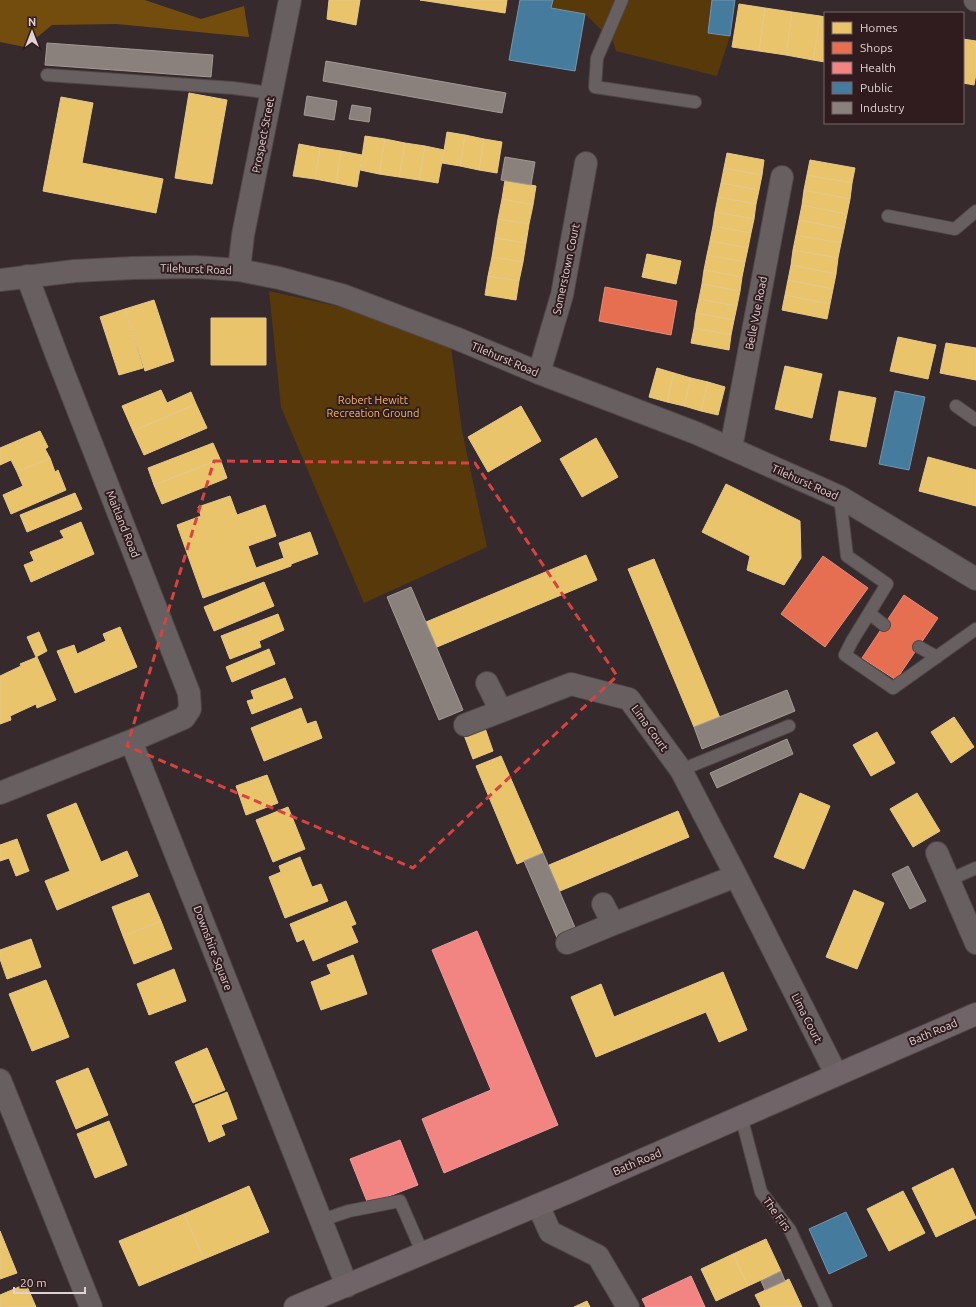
<svg xmlns="http://www.w3.org/2000/svg" width="976" height="1307" font-family="Ubuntu,sans-serif">
<style>
.green{fill:#583a0a}
.forest{fill:#734d0d}
.homes{fill:#e9c46a;stroke:#e6c88a}
.shops{fill:#e76f51;stroke:#e58d78}
.health{fill:#f28482;stroke:#ed9b9a}
.public{fill:#457b9d;stroke:#7495ad}
.industry{fill:#8a817c;stroke:#a49996}
.lines{fill:none;stroke-linecap:round;stroke-linejoin:round}
.service-casing{stroke:#504647;stroke-width:14}
.minor-casing{stroke:#504647;stroke-width:24}
.tertiary-casing{stroke:#504647;stroke-width:24}
.primary-casing{stroke:#504647;stroke-width:24}
.service{stroke:#675f60;stroke-width:12}
.minor{stroke:#675f60;stroke-width:22}
.tertiary{stroke:#675f60;stroke-width:22}
.primary{stroke:#716468;stroke-width:22}
.marked{fill:none;stroke:#d84242;stroke-width:3;stroke-dasharray:8 5;stroke-linejoin:round}
.labels{text-anchor:middle;stroke-width:4;stroke-linejoin:round;paint-order:stroke}
.street-label{font-size:11px;fill:#e0d2d3;stroke:#301c1e}
.park-label{font-size:11px;fill:#f7b760;stroke:#301c1e}
</style>
<rect width="100%" height="100%" fill="#362a2c"/>
<path class="green" d="M553,0h159l-4,33 22,3 -13,40 -101,-25 -3,-10 -28,-27 -34,-6z
M269,291l76,17 105,31 12,92 25,116 -123,56 -83,-196z"/>
<path class="forest" d="M0,0h145l56,19 43,-13 5,31 -132,-13 -65,1 -27,22 -25,-5z"/>
<path class="homes" d="M329,0h31l-4,25 -29,-6z
M420,0h87l-2,13z
M739,4l26,4 -6,43 -27,-4z
M765,8l27,4 -6,43 -27,-4z
M792,12l28,4 -7,44 -27,-5z
M820,16l5,1v45l-12,-2z
M963,39l13,2v33l-2,11 -11,-2z
M189,93l38,7 -15,84 -37,-6z
M61,97l32,6 -11,60 81,16 -7,34 -113,-22z
M447,132l18,3 -5,31 -18,-3z
M465,135l19,4 -5,31 -19,-4z
M365,136l20,3 -6,35 -19,-4z
M385,139l20,4 -6,34 -20,-3z
M484,139l18,3 -5,31 -18,-3z
M405,143l20,3 -6,34 -20,-3z
M299,144l21,4 -5,31 -22,-3z
M425,146l19,4 -6,33 -19,-3z
M320,148l21,3 -5,32 -21,-4z
M341,151l21,4 -5,32 -21,-4z
M727,153l37,7 -2,15 -38,-7z
M810,160l45,8 -3,15 -45,-8z
M724,168l38,7 -3,15 -38,-7z
M807,175l45,8 -2,16 -46,-9z
M505,180l31,6 -3,19 -31,-6z
M721,183l38,7 -3,14 -38,-7z
M804,190l46,9 -3,15 -45,-9z
M718,197l38,7 -2,15 -39,-7z
M502,199l31,6 -4,19 -31,-5z
M802,205l45,9 -3,15 -45,-9z
M715,212l39,7 -3,14 -38,-7z
M498,219l31,5 -3,19 -31,-5z
M799,220l45,9 -3,14 -45,-8z
M713,226l38,7 -3,15 -38,-7z
M796,235l45,8 -3,15 -45,-8z
M495,238l31,5 -3,19 -31,-5z
M710,241l38,7 -3,14 -38,-7z
M793,250l45,8 -2,16 -45,-9z
M647,254l34,7 -5,23 -34,-7z
M707,255l38,7 -3,15 -38,-7z
M492,257l31,5 -4,19 -31,-5z
M791,265l45,9 -3,15 -45,-9z
M704,270l38,7 -2,14 -38,-7z
M488,276l31,5 -3,19 -31,-5z
M788,280l45,9 -3,15 -45,-9z
M702,284l38,7 -3,15 -38,-7z
M785,295l45,9 -3,15 -45,-9z
M699,299l38,7 -3,14 -38,-7z
M154,300l20,61 -29,10 -20,-62z
M125,309l18,59 -24,7 -19,-58z
M696,313l38,7 -3,15 -37,-7z
M211,318h55v47h-55z
M694,328l37,7 -2,15 -38,-7z
M898,337l38,8 -8,34 -38,-8z
M946,343l30,5v32l-36,-7z
M785,366l37,8 -10,44 -37,-9z
M657,368l17,5 -7,29 -18,-5z
M674,373l17,5 -7,28 -17,-4z
M691,378l17,4 -7,29 -17,-5z
M708,382l17,5 -7,28 -17,-4z
M161,390l6,13 24,-11 5,12 -63,27 -11,-25z
M839,391l37,7 -10,49 -36,-7z
M196,404l11,24 -63,27 -11,-24z
M521,406l20,35 -53,31 -20,-35z
M40,431l8,16 -3,2 5,9 -33,14 -6,-12 -11,5v-17z
M596,438l22,39 -36,20 -22,-38z
M213,443l7,16 -66,26 -6,-17z
M928,457l48,13v36l-57,-15z
M50,458l5,14 3,-2 8,20 -55,24 -8,-19 20,-9 -6,-14z
M220,459l7,19 -65,26 -8,-19z
M726,484l74,37 1,37 -17,27 -37,-15 3,-14 -48,-24z
M75,493l7,16 -55,23 -7,-17z
M230,496l7,19 28,-10 11,31 -28,10 8,22 28,-10 -5,-15 31,-11 8,22 -27,10v2l-88,32 -26,-73 24,-9 -3,-9z
M81,522l13,32 -63,28 -7,-17 10,-4 -4,-9 34,-14 -4,-7z
M586,555l11,25 -160,67 -11,-25z
M654,559l66,159 -26,9 -66,-158z
M264,582l10,24 -60,25 -10,-24z
M278,614l6,16 -25,11 2,6 -31,12 -9,-23z
M120,627l17,40 -62,26 -18,-42 17,-6 3,9 29,-13 -3,-7z
M39,632l8,19 -11,6 -9,-20z
M269,649l6,15 -43,18 -6,-15z
M37,657l19,43 -19,8 -1,-4 -26,12 1,4 -11,4v-48l21,-10 -1,-2z
M285,678l8,20 -41,16 -5,-13 7,-2 -3,-8z
M301,708l6,16 9,-3 6,17 -58,23 -13,-33z
M954,717l20,30 -23,16 -20,-31z
M485,728l8,23 -20,8 -9,-24z
M877,732l18,31 -24,13 -18,-31z
M501,756l42,97 -26,11 -41,-98z
M267,775l11,28 -32,12 -10,-29z
M800,793l30,13 -26,63 -30,-12z
M917,793l23,38 -27,16 -23,-38z
M76,803l25,59 26,-11 11,25 -81,34 -12,-29 25,-10 -23,-56z
M288,807l17,42 -32,13 -17,-42z
M678,811l11,26 -129,54 -11,-26z
M17,839l12,32 -13,5 -7,-18 -9,3v-16z
M300,857l12,30 9,-3 7,17 -43,17 -16,-41 12,-5 -2,-6z
M854,890l30,13 -27,66 -31,-12z
M149,893l12,28 -38,15 -11,-29z
M346,901l10,23 -5,2 7,16 -45,19 -9,-22 -7,3 -7,-18z
M161,921l11,28 -38,15 -11,-28z
M31,939l10,28 -34,12 -7,-20v-9z
M353,955l14,39 -46,16 -10,-28 20,-8 -4,-9z
M174,969l12,32 -37,14 -12,-31z
M723,972l24,58 -28,12 -13,-30 -110,45 -25,-60 30,-13 13,33z
M46,980l23,57 -37,14 -23,-57z
M207,1048l18,42 -32,13 -18,-41z
M88,1068l20,47 -32,14 -20,-48z
M227,1092l10,27 -16,6 4,10 -16,7 -14,-37z
M109,1121l18,44 -32,13 -18,-44z
M953,1168l23,50 -40,19 -24,-49z
M249,1186l20,46 -65,27 -20,-45z
M903,1191l22,42 -36,18 -22,-42z
M184,1214l20,45 -65,27 -20,-45z
M0,1231l17,42 -17,6z
M766,1239l15,32 -33,15 -15,-32z
M733,1254l15,32 -32,15 -15,-32z
M789,1279l13,28h-41l-6,-12z
M26,1284l10,23h-36v-12z
M587,1301l3,6h-16z"/>
<path class="shops" d="M605,287l72,14 -6,34 -72,-14z
M823,556l45,32 -43,59 -44,-33z
M904,595l34,23 -42,62 -34,-22z"/>
<path class="health" d="M477,931l81,194 -114,48 -22,-54 69,-29 -59,-140z
M400,1140l18,45 -50,19 -18,-45z
M691,1276l14,31h-59l-4,-8z"/>
<path class="public" d="M520,0h33l-2,8 34,6 -10,57 -66,-11z
M712,0h23l-5,36 -22,-3z
M895,391l30,6 -16,73 -30,-6z
M846,1212l21,44 -38,18 -20,-45z"/>
<path class="industry" d="M47,43l166,12 -2,22 -166,-12z
M326,61l180,32 -4,20 -179,-32z
M307,96l30,5 -3,19 -30,-5z
M352,105l19,3 -2,14 -20,-3z
M505,157l30,5 -4,23 -30,-5z
M411,587l52,123 -24,10 -52,-123z
M787,690l8,21 -93,38 -8,-22z
M787,739l6,15 -76,34 -7,-15z
M543,853l34,79 -19,8 -34,-79z
M908,866l18,35 -16,8 -18,-35z
M781,1271l4,10 -20,9 -4,-9z"/>
<g class="lines">
<g class="service-casing">
<path id="service" d="M622,0l-25,58 -2,29 100,15
M47,75l186,13 38,5
M888,216l67,13 21,-18
M956,406l20,14
M840,497l7,59 40,28 -35,57 -7,14 48,33 83,-59
M869,613l15,12
M919,647l18,10
M681,770l108,-44
M949,880l27,-12
M741,1116l20,76 29,38 36,77
M322,1220l27,-9 51,-10 23,53"/>
</g>
<g class="minor-casing">
<path id="minor" d="M975,0h1
M239,270l4,-35 47,-235
M539,373l23,-78 24,-132
M731,448l51,-271
M487,683l14,28
M465,725l106,-41 58,15 52,71 55,106 100,198
M131,741l216,545
M0,793l131,-52 53,-23 6,-9 -1,-16 -132,-337 -30,-80
M937,853l39,90
M603,904l10,20 123,-48
M567,943l46,-19
M0,1080l91,227
M538,1205l12,27 48,24 30,51"/>
</g>
<g class="tertiary-casing">
<path id="tertiary" d="M0,280l75,-9 58,-3 63,-1 43,3 40,8 63,17 116,44 81,34 157,60 144,64 136,82"/>
</g>
<g class="primary-casing">
<path id="primary" d="M295,1307l274,-115 407,-178"/>
</g>
<use href="#service" class="service"/>
<use href="#minor" class="minor"/>
<use href="#tertiary" class="tertiary"/>
<use href="#primary" class="primary"/>
</g>
<path class="marked" d="M214,461l261,2 142,213 -204,192 -286,-122z"/>
<g class="labels">
<g class="street-label">
<text transform="translate(263 135) rotate(-79)" y="4">Prospect Street</text>
<text transform="translate(196 269) rotate(2)" y="4">Tilehurst Road</text>
<text transform="translate(566 269) rotate(-78)" y="4">Somerstown Court</text>
<text transform="translate(756 313) rotate(-79)" y="4">Belle Vue Road</text>
<text transform="translate(505 359) rotate(23)" y="4">Tilehurst Road</text>
<text transform="translate(805 482) rotate(24)" y="4">Tilehurst Road</text>
<text transform="translate(123 524) rotate(68)" y="4">Maitland Road</text>
<text transform="translate(650 728) rotate(54)" y="4">Lima Court</text>
<text transform="translate(213 948) rotate(69)" y="4">Downshire Square</text>
<text transform="translate(807 1018) rotate(63)" y="4">Lima Court</text>
<text transform="translate(933 1032) rotate(-23)" y="4">Bath Road</text>
<text transform="translate(637 1162) rotate(-23)" y="4">Bath Road</text>
<text transform="translate(777 1214) rotate(54)" y="4">The Firs</text>
</g>
<g class="park-label">
<text x="373" y="404">Robert Hewitt<tspan x="373" dy="13">Recreation Ground</tspan></text>
</g>
</g>
<rect x="824" y="12" width="140" height="112" fill="#301c1e" stroke="#766566"/>
<rect x="832" y="22" width="20" height="12" fill="#e9c46a" stroke="#766566"/>
<text x="860" y="32" font-size="12" fill="#e0d2d3">Homes</text>
<rect x="832" y="42" width="20" height="12" fill="#e76f51" stroke="#766566"/>
<text x="860" y="52" font-size="12" fill="#e0d2d3">Shops</text>
<rect x="832" y="62" width="20" height="12" fill="#f28482" stroke="#766566"/>
<text x="860" y="72" font-size="12" fill="#e0d2d3">Health</text>
<rect x="832" y="82" width="20" height="12" fill="#457b9d" stroke="#766566"/>
<text x="860" y="92" font-size="12" fill="#e0d2d3">Public</text>
<rect x="832" y="102" width="20" height="12" fill="#8a817c" stroke="#766566"/>
<text x="860" y="112" font-size="12" fill="#e0d2d3">Industry</text>
<g transform="translate(32 32)" stroke="#301c1e" stroke-width="3" paint-order="stroke">
<path d="M0-3L7 15L0 10L-7 15Z" fill="#e0d2d3"/>
<text y="-6" font-size="11" font-weight="bold" text-anchor="middle" fill="#e0d2d3">N</text>
</g>
<path d="M14 1287v6h71v-6" fill="none" stroke="#e0d2d3" stroke-width="2"/>
<text x="20" y="1287" font-size="12" fill="#e0d2d3" stroke="#301c1e" stroke-width="3" paint-order="stroke">20 m</text>
</svg>
